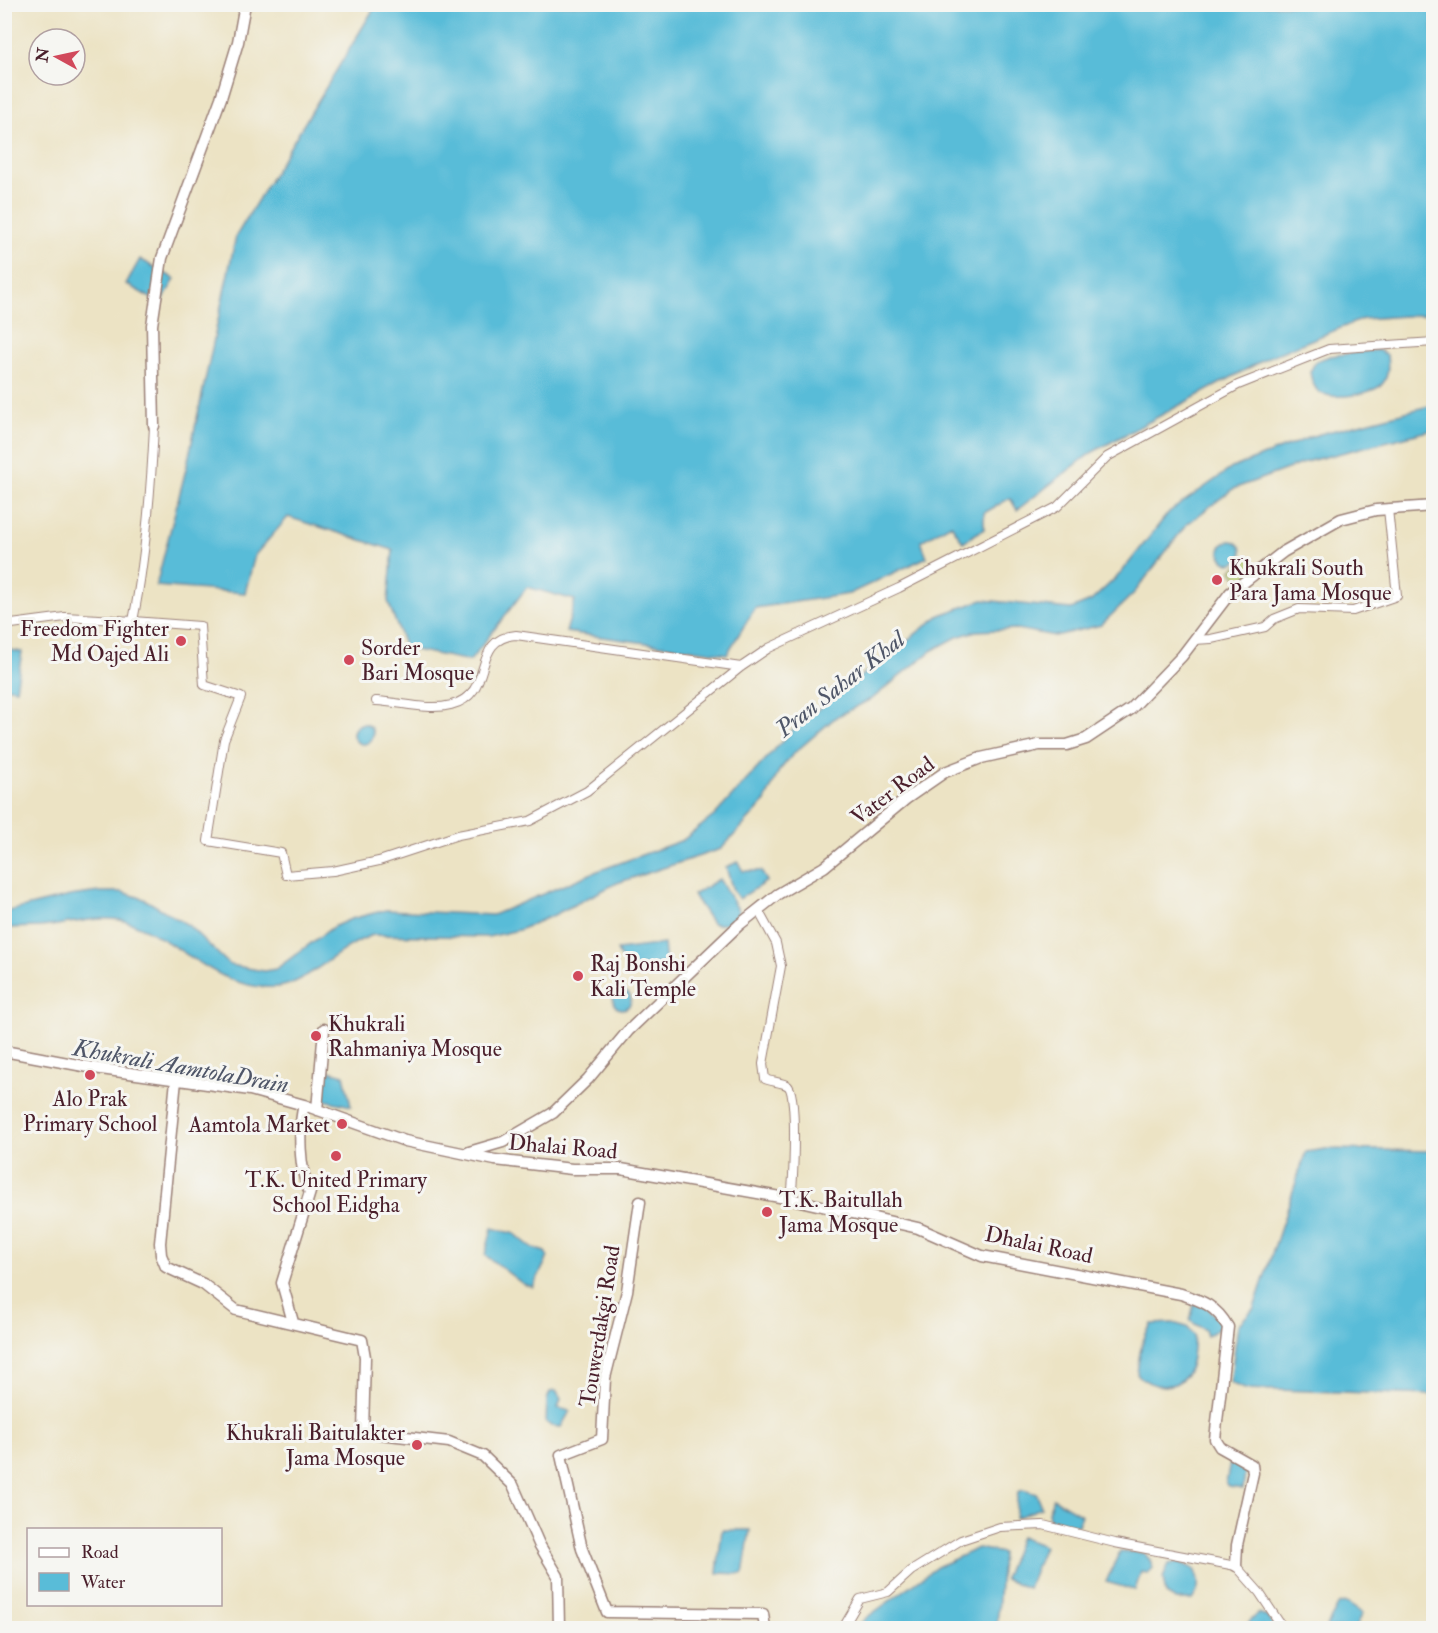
<svg xmlns="http://www.w3.org/2000/svg" width="1438" height="1633" font-family="'IM FELL Double Pica',serif">
<style>
.green{fill:#afc367;stroke:#7c7149;stroke-width:1.5}
.water{fill:#59bcd8;stroke:#526e82;stroke-width:1.5}
.lines{fill:none;stroke-linecap:round;stroke-linejoin:round}
.street-casing{stroke:#9b8178;stroke-width:10}
.secondary-casing{stroke:#9b8178;stroke-width:13}
.street{stroke:#fff;stroke-width:8}
.secondary{stroke:#fff;stroke-width:10}
.poi-dot{fill:#d1495b;stroke:#f6f6f2;stroke-width:2}
.labels{text-anchor:middle;stroke-width:6;stroke-linejoin:round;paint-order:stroke}
.poi-label{font-size:22px;fill:#4a1f2b;stroke:#f6f6f2;text-anchor:start}
.street-label{font-size:22px;fill:#4a1f2b;stroke:#f6f6f2}
.water-label{font-size:24px;font-style:italic;fill:#4f5668;stroke:#f6f6f2}
</style>
<rect width="100%" height="100%" fill="#f6f6f2"/>
<filter id="ink" filterUnits="userSpaceOnUse"><feTurbulence type="fractalNoise" baseFrequency=".0167" numOctaves="2"/><feDisplacementMap in="SourceGraphic" scale="12" xChannelSelector="R" yChannelSelector="G"/><feConvolveMatrix kernelMatrix="1 2 1 2 8 2 1 2 1" color-interpolation-filters="sRGB"/></filter>
<filter id="wash" filterUnits="userSpaceOnUse"><feTurbulence type="fractalNoise" baseFrequency=".008" numOctaves="4" result="noise"/><feDisplacementMap in="SourceGraphic" scale="24" xChannelSelector="R" yChannelSelector="G"/><feGaussianBlur stdDeviation="1.35" result="paint"/><feColorMatrix in="noise" values="0 0 0 0 0 0 0 0 0 0 0 0 0 0 0 0 0 1.4 0 .05"/><feComposite in="paint" operator="in"/></filter>
<g filter="url(#wash)">
<rect width="100%" height="100%" fill="#ece3c4"/>
<path class="green" d="M1249,556l9,13 -18,14 -9,-13z"/>
<path class="water" d="M376,5h1057v309l-70,5 -92,37 -180,97 -74,57 -7,-12 -26,15v16l-21,13 -12,-18 -30,17 6,16 -78,37 -94,14 -28,46 -161,-22 9,-32 -48,-13 -57,74 -65,-13 -17,-47 5,-51 -105,-33 -33,38 -10,38 -89,-7 31,-121 49,-229z
M140,259l35,20 -14,25 -35,-20z
M1378,350l9,5c1,9 2,20 -4,28 -9,12 -56,19 -66,7 -4,-5 -6,-12 -7,-18l6,-11 14,-5z
M1433,405v25l-124,31 -76,28 -47,36 -51,67 -34,33 -46,11 -38,-7 -41,2 -19,6 -26,14 -58,47 -37,19 -43,37 -14,17 -15,32 -43,46 -104,34 -63,32 -35,15 -31,7 -115,-2c-34,11 -67,50 -96,52 -59,5 -97,-47 -149,-65 -26,-8 -52,1 -78,4 -15,2 -30,1 -45,2v-16l65,-16 29,-4h23l22,7 44,26 42,40 34,6 12,-2 57,-42 18,-8 35,-9 107,5 102,-43 88,-32 32,-25 80,-88 145,-112 43,-15 88,9 20,-8 30,-28 48,-61 63,-44 84,-33z
M1220 552a11 11 0 1 1 22 0a11 11 0 1 1-22 0Z
M5,649l17,3 -6,37 -11,-2z
M353 734a10 10 0 1 1 20 0a10 10 0 1 1-20 0Z
M738,862l5,9h18l6,10 -28,18 -6,-8 -7,-24z
M719,879l20,32c-7,11 -14,16 -27,12l-19,-28z
M664,944l2,19 -40,5 -9,-18z
M613 1000a9 9 0 1 1 18 0a9 9 0 1 1-18 0Z
M326,1070l18,5 7,31 -27,-6z
M1326,1149l107,2v244l-188,-6 -15,-6 8,-58 16,-17 52,-156z
M492,1228l23,6 17,14 13,4 3,5 -15,30 -10,-3 -38,-29z
M1194,1304l12,2 15,17 -1,5 -13,8 -2,-6 -15,-9z
M1173,1323l14,4 7,8c-1,12 -1,28 -7,38 -12,19 -36,15 -50,1 2,-17 4,-36 15,-50z
M556,1391l5,8 -3,9 12,3 -9,16 -10,-1 -5,-4 1,-22 3,-8z
M1230,1463l16,3 -3,23 -14,-2 -3,-4z
M1023,1490l14,4 4,14 -26,10 3,-26z
M1053,1498l29,17 -4,10 -8,3 -20,-6 -2,-10z
M722,1530h28l-7,44 -26,-1z
M1020,1537l24,9 -16,42 -24,-9z
M978,1548l24,5 -5,75h-141l10,-10 71,-51z
M1120,1551l24,2 6,7 3,8 -5,5 -7,-1 -6,18 -29,-8z
M1179,1562l15,7c6,13 6,20 -2,31h-16l-10,-6 -3,-16 6,-14z
M1347,1603l15,10 -7,15h-29l13,-24z
M1259,1613l7,3 10,12h-25l-3,-5z"/>
</g>
<g filter="url(#ink)">
<g class="lines">
<g class="street-casing">
<path id="street" d="M133,621l67,5 4,59 37,12 -17,43 -16,101 73,12 5,22 47,-4 46,-10 79,-26 72,-14 57,-30 154,-124 28,-19 130,-60 158,-81 50,-50 131,-72 91,-36 105,-7
M4,625l61,-8 68,4c13,-65 18,-130 21,-195
M1194,640l17,-1 54,-12 9,-8 25,-10 54,2 44,-15 -9,-87
M376,701c24,1 52,10 75,4 46,-12 18,-66 65,-70l225,32
M758,910l18,33 5,23 -18,98 2,15c7,3 18,3 23,7 10,8 5,98 3,113
M843,1628l17,-29 28,-7 23,-21 50,-31 39,-13 43,-2 72,18 121,23 23,26 24,36"/>
</g>
<g class="secondary-casing">
<path id="secondary" d="M154,426l-2,-101 10,-67 59,-160 17,-56 7,-38
M4,1051l90,17 156,22 54,15 101,36 90,19 77,9h49l170,30 127,29 64,28 199,38c22,7 35,12 47,33l-13,112 5,8 32,18 1,8 -16,72 -1,21
M176,1080l-16,163 1,12 5,12 37,17 33,26 126,30 3,17 -2,75 86,10 34,14 30,29 26,59 19,32 1,52
M317,1110l7,-81
M469,1152l34,-10 50,-29 35,-34 40,-48 111,-106 39,-31 46,-27 82,-68 39,-27 36,-14 58,-13h28l19,-6 45,-30 51,-53 48,-63 53,-41 58,-33 35,-9 58,-4
M640,1202l-13,89 -22,87 -3,61 -41,16 21,94 25,63 156,2 2,14
M293,1322l-11,-39 28,-91c-11,-21 -12,-64 -6,-87"/>
</g>
<use href="#street" class="street"/>
<use href="#secondary" class="secondary"/>
</g>
</g>
<g class="poi-dot">
<circle cx="1217" cy="580" r="6"/>
<circle cx="181" cy="641" r="6"/>
<circle cx="349" cy="660" r="6"/>
<circle cx="578" cy="976" r="6"/>
<circle cx="316" cy="1036" r="6"/>
<circle cx="90" cy="1075" r="6"/>
<circle cx="342" cy="1124" r="6"/>
<circle cx="336" cy="1156" r="6"/>
<circle cx="767" cy="1212" r="6"/>
<circle cx="417" cy="1445" r="6"/>
</g>
<g class="labels">
<g class="poi-label">
<text x="1229" y="575">Khukrali South<tspan x="1229" dy="25">Para Jama Mosque</tspan></text>
<text x="169" y="636" text-anchor="end">Freedom Fighter<tspan x="169" dy="25">Md Oajed Ali</tspan></text>
<text x="361" y="655">Sorder<tspan x="361" dy="25">Bari Mosque</tspan></text>
<text x="590" y="971">Raj Bonshi<tspan x="590" dy="25">Kali Temple</tspan></text>
<text x="328" y="1031">Khukrali<tspan x="328" dy="25">Rahmaniya Mosque</tspan></text>
<text x="90" y="1106" text-anchor="middle">Alo Prak<tspan x="90" dy="25">Primary School</tspan></text>
<text x="330" y="1132" text-anchor="end">Aamtola Market</text>
<text x="336" y="1187" text-anchor="middle">T.K. United Primary<tspan x="336" dy="25">School Eidgha</tspan></text>
<text x="779" y="1207">T.K. Baitullah<tspan x="779" dy="25">Jama Mosque</tspan></text>
<text x="405" y="1440" text-anchor="end">Khukrali Baitulakter<tspan x="405" dy="25">Jama Mosque</tspan></text>
</g>
<g class="street-label">
<text transform="translate(892 790) rotate(-37)" y="8">Vater Road</text>
<text transform="translate(563 1146) rotate(5)" y="8">Dhalai Road</text>
<text transform="translate(1039 1244) rotate(12)" y="8">Dhalai Road</text>
<text transform="translate(599 1326) rotate(-81)" y="8">Touwerdakgi Road</text>
</g>
<g class="water-label">
<text transform="translate(840 684) rotate(-38)" y="8">Pran Sahar Khal</text>
<text transform="translate(181 1066) rotate(10)" y="8">Khukrali AamtolaDrain</text>
</g>
</g>
<rect width="1438" height="1633" fill="none" stroke="#f6f6f2" stroke-width="24"/>
<rect x="27" y="1528" width="195" height="78" fill="#f6f6f2" stroke="#b1a0a2" stroke-width="1.5"/>
<rect x="39" y="1548" width="30" height="9" fill="#ffffff" stroke="#b1a0a2" stroke-width="1.5"/>
<text x="81" y="1558" font-size="18" fill="#4a1f2b">Road</text>
<rect x="39" y="1573" width="30" height="18" fill="#59bcd8" stroke="#b1a0a2" stroke-width="1.5"/>
<text x="81" y="1588" font-size="18" fill="#4a1f2b">Water</text>
<g transform="translate(57 57) rotate(278)"><circle r="28" fill="#f6f6f2" stroke="#b1a0a2" stroke-width="1.5"/>
<path d="M0-4.5L10 22L0 15L-10 22Z" fill="#d1495b"/>
<text y="-9" font-size="16" font-weight="bold" text-anchor="middle" fill="#4a1f2b">N</text>
</g>
</svg>
